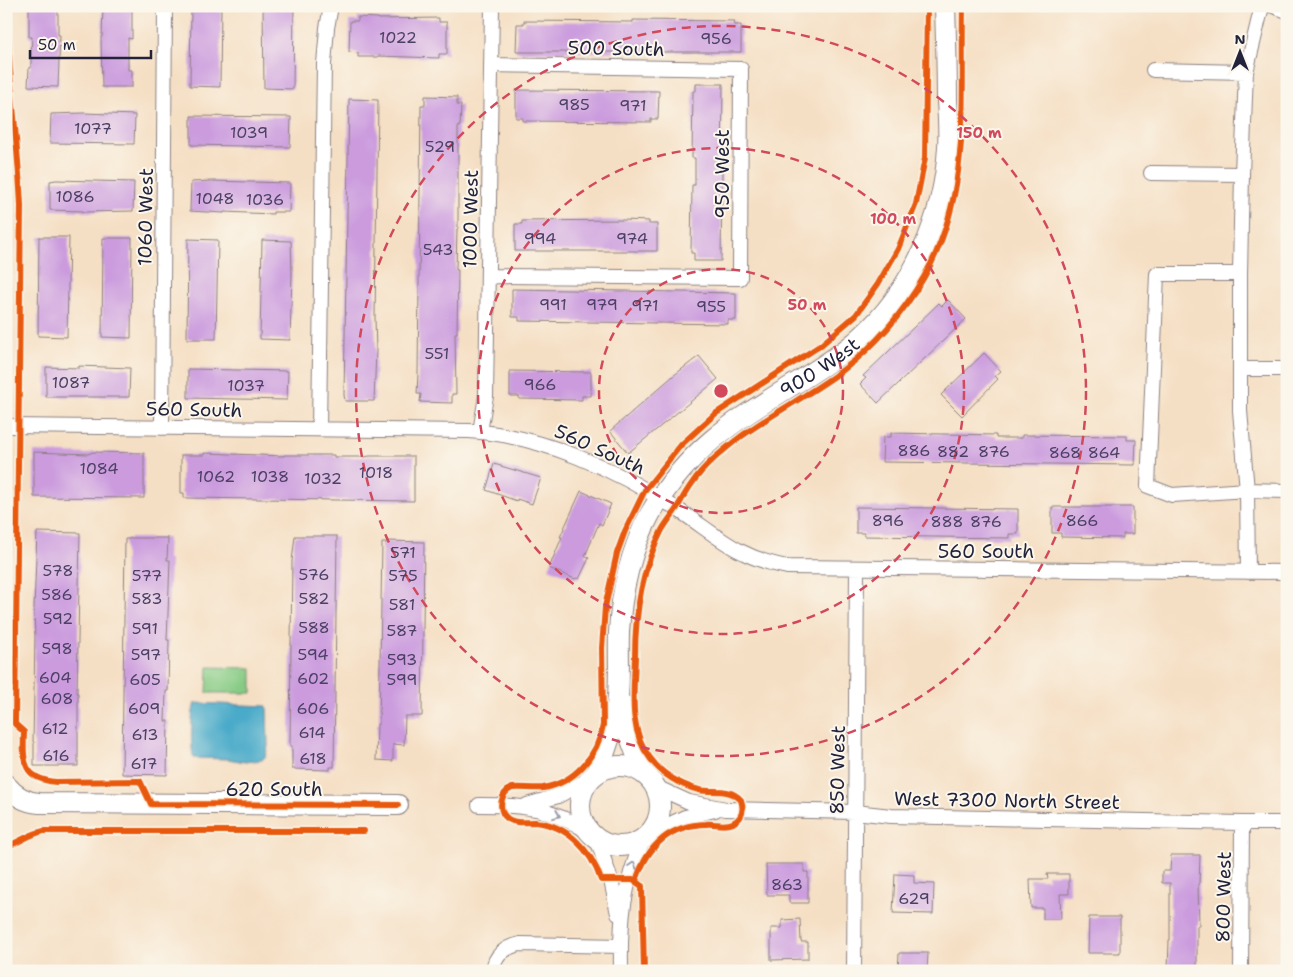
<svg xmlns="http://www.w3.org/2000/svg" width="1293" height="977" font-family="'Shantell Sans',sans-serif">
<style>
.green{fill:#86cb84;stroke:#547660}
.water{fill:#4aaac9;stroke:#366682}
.building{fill:#cb9bde}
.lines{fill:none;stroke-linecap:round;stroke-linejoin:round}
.street-casing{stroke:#8c8080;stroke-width:16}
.secondary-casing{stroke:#8c8080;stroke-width:22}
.street{stroke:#fff;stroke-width:14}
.secondary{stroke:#fff;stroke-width:20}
.cycleway-casing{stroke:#fbf7ec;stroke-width:9}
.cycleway{stroke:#e8590c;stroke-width:6}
.oneway{stroke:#9c9ca7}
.ring{fill:none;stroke:#d1495b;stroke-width:2.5;stroke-dasharray:9 6}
.labels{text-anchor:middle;stroke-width:4;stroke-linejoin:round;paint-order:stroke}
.number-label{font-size:16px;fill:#4c4064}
.street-label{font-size:19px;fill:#22223b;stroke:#fbf7ec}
.centre{fill:#d1495b;stroke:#fbf7ec;stroke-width:2.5}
.ring-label{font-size:15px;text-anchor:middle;font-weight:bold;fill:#d1495b;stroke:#fbf7ec;stroke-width:4;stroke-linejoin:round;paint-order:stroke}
</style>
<rect width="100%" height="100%" fill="#fbf7ec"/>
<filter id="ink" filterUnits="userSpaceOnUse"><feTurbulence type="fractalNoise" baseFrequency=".02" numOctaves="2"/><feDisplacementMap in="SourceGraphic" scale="10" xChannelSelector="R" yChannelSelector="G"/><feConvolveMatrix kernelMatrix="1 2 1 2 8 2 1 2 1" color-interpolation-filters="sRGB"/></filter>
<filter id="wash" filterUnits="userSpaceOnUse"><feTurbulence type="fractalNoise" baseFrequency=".0096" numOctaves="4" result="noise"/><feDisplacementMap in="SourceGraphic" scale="20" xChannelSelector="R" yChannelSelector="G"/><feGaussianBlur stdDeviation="1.12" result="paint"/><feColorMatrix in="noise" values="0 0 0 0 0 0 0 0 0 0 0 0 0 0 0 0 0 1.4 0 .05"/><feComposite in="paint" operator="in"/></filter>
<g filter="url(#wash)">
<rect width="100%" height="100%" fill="#f5dfc4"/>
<path class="green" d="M208,667l44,1v25h-45z"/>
<path class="water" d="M195,703l72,3 1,40 -3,11 -3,3 -17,2 -17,-3 -34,-1c-4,-8 -3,-46 1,-55z"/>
<g id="blocks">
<path class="building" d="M29,6h29v29h2l-2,52 -30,-1 1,-18h2v-16l1,-15h-3z
M103,6h29v33l-4,-1v32h4v17h-30l-1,-50h1z
M191,6h30l-1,81 -30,-1z
M263,6h31l-1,83 -29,-1z
M358,17l20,1v1l61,-1v4h8v32h-8v4l-61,-2v1h-20v-4l-9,-1 1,-31h8z
M633,20l102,1 -1,4h7v27h-225l1,-28h7v-3l109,1z
M696,84h27l-2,177h-27v-8h-3l1,-68h3v-27h-3l1,-67h3z
M516,90l143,1 -1,28h-7v3l-128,-1v-3h-7z
M425,96l32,1v8h4l-1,21h-2v103h-1l-1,41h2l-1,63h-2l1,61h-4v9l-32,-1 1,-8h-4l1,-21 3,-268h4z
M349,99l29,1 -3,218 1,33 -2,50h-29l-1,-6z
M84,113l51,2 -1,29 -84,-1 1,-29z
M191,116l100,1 -1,30 -99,-2z
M56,180l78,2 -1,29 -50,1v-1l-33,-1v-29z
M212,181l78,2 -1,29h-16v2l-49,-2v1l-34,-2 1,-29z
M624,220l25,1v3h8v27h-142v-27h7v-3z
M39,237h30l-2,100 -29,-1z
M103,238h29l-1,100 -29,-1z
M188,239l30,1 -2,99h-29z
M262,240l29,1 1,33 -2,66 -30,-1z
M512,289l224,4v27h-8v4l-209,-3v-4h-7z
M948,300l18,19 -88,84 -18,-19 6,-6 -3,-2 76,-73 3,3z
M984,353l17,18 -6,5 3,3 -36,37 -21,-21z
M699,356l19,23 -90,74 -18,-22 63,-55z
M79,366l51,2 -1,29h-83v-30l33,1z
M188,369l100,2 -1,29 -99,-2z
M510,371l81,1v24h-9v4l-63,-1v-3h-9z
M891,433l105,2v3h26v-3l105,1v4h9l-1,25 -253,-3 1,-25h8z
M34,452l54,2 5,-2 51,1v45l-110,-1z
M204,453l80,3v-1h50v2h30l6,-1h44v45l-230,-3v-5h-3v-38h23z
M494,464l47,14 -9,26 -15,-5v2l-31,-11z
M581,491l30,13 -9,21 -3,-2 -14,33 4,2 -10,21 -3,-1 -1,1 -26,-11 13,-31h-2z
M856,507l162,2v25h-9v4l-145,-2v-3h-8z
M1052,507h81v27h-10v4l-62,-1v-4h-9z
M37,532l43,1 -3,160h1v73h-44v-24h-1l2,-104 -1,-29z
M295,536h42l-3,231h-4v3l-38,-1v-23h-2l1,-104 1,-81z
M130,538h38l-1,22h3l-3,80h2l-1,51h-2l-1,30h3l-1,54 -45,-1 3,-235h5z
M387,541l37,1 -2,174h-17l-1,29 -11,-1v17l-17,-1 1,-36h2l3,-181h5z
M1171,855h29l-1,29h-1l1,42h-2v44h-29l1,-30h1v-57h-8v-12h8z
M766,864h38v8h4v31h-19v-8h-22z
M895,874l19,1v8l20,1 -1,30 -40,-1z
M1047,874h22v20h-9l1,25h-18v-11h-12l-1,-29h18z
M1089,917h31v36h-32z
M800,919l1,23h7v17l-37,1v-32h11v-8z
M899,953h29l-1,18h-29z"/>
</g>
</g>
<g filter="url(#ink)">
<use href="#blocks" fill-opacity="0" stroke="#8c8080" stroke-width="1"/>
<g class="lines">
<g class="street-casing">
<path id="street" d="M1273,6l14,5
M1153,70l93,2
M1151,173l91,1
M1240,274h-83l-9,212 24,9 75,-5 40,1
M488,276l252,2 1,-209 -250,-4
M1240,369h47
M6,426l463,5c73,4 148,39 208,78 41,27 59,48 110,58l500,5
M162,428l3,-422
M319,429l5,-365 3,-36 4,-22
M480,432l6,-36 6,-390
M1248,572l-1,-82 -7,-79v-137l2,-100 4,-102 16,-66
M656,787l33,15 37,7 129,3 36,4 351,7h45
M479,805c46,0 71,2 111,28
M527,805l31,-9 32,-17
M651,833l34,-16 30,-7
M597,839l14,41 7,34
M493,971c1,-16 13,-24 27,-27l101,2
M621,971c-1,-52 2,-84 22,-132
M854,971l3,-402
M1241,971l1,-148"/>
</g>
<g class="secondary-casing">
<g id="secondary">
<path d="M621,703l8,31 14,39"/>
<circle cx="620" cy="806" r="40"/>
<path id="s1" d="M597,773c8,-20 15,-39 19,-60 5,-27 2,-54 3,-81 2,-40 12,-83 31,-118 39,-66 83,-92 146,-131 22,-14 44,-27 63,-44 54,-48 85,-121 89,-192 1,-15 0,-31 -1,-46 0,-31 -1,-63 -2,-95"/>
<path d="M6,785c9,11 19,17 33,18l359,2"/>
</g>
</g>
<use href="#street" class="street"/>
<use href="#secondary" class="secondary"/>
<g class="cycleway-casing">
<path id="cycleway" d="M8,6c-1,67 10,133 13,200l-6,518 9,8c-1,29 -2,47 32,50l84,-1 11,23
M151,804l247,1
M6,846c14,-3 22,-12 38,-15h320
M636,881c11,-34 32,-56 70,-57 9,-1 19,3 27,-1 10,-5 11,-14 8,-23 -12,-13 -27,-7 -42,-10 -19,-5 -38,-16 -49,-32 -22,-28 -16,-67 -15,-101 0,-43 6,-86 26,-125 4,-8 11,-16 16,-24 5,-9 10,-18 16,-26 11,-16 27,-29 42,-41 34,-26 73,-45 108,-71 33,-25 60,-57 81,-93 48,-83 37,-178 39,-271
M644,971l-2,-85 -9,-6h-32c-10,-30 -34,-55 -66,-58 -9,0 -19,2 -27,-3 -11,-8 -8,-26 4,-31 10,-1 21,1 31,0 32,-5 55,-33 60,-63l-1,-77 3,-41 12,-54 8,-22 20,-41 36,-45 34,-31 106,-69 35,-30 22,-31 20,-35 18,-45 9,-46 2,-152"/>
</g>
<use href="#cycleway" class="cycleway"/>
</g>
<defs><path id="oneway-chevron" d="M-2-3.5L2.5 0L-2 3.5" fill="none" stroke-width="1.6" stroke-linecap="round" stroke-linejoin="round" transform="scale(1.25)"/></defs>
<g class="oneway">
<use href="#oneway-chevron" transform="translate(557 815) rotate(22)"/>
<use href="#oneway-chevron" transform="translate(633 865) rotate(-72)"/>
</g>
</g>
<g class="ring">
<circle cx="721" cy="391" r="122"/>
<circle cx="721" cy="391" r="243"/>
<circle cx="721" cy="391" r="365"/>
</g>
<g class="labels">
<g class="number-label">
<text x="398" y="43">1022</text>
<text x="716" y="44">956</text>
<text x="574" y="110">985</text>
<text x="633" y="111">971</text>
<text x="93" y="134">1077</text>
<text x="249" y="138">1039</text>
<text x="440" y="152">529</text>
<text x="75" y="202">1086</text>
<text x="215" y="204">1048</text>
<text x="265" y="205">1036</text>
<text x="540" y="244">994</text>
<text x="632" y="244">974</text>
<text x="438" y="255">543</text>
<text x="553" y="310">991</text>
<text x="602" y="310">979</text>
<text x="645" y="311">971</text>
<text x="711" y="312">955</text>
<text x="437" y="359">551</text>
<text x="71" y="388">1087</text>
<text x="540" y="390">966</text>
<text x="246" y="391">1037</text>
<text x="914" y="456">886</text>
<text x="953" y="457">882</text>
<text x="994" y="457">876</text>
<text x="1065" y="458">868</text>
<text x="1104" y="458">864</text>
<text x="99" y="474">1084</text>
<text x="376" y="478">1018</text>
<text x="216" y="482">1062</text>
<text x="270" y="482">1038</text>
<text x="323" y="484">1032</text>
<text x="888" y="526">896</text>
<text x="1082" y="526">866</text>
<text x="947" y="527">888</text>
<text x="986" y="527">876</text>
<text x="403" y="558">571</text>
<text x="58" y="576">578</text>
<text x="314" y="580">576</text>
<text x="147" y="581">577</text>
<text x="403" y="581">575</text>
<text x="57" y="600">586</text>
<text x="147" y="604">583</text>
<text x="314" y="604">582</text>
<text x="402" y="610">581</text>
<text x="58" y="624">592</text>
<text x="314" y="633">588</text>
<text x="145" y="634">591</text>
<text x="402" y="636">587</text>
<text x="57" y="654">598</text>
<text x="146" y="660">597</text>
<text x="313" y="660">594</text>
<text x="402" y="665">593</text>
<text x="55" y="683">604</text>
<text x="313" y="684">602</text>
<text x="145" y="685">605</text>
<text x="402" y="685">599</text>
<text x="57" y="704">608</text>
<text x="144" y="714">609</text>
<text x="313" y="714">606</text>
<text x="55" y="734">612</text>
<text x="312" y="738">614</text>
<text x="145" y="740">613</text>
<text x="56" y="761">616</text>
<text x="313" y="764">618</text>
<text x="144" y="769">617</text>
<text x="787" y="890">863</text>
<text x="914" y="904">629</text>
</g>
<g class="street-label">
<text transform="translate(616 48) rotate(1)" y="7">500 South</text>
<text transform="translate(722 174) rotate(-90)" y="7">950 West</text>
<text transform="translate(145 217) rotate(-89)" y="7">1060 West</text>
<text transform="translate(470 219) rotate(-89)" y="7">1000 West</text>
<text dy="7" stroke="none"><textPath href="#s1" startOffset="494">900 West</textPath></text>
<text transform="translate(194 409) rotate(1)" y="7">560 South</text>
<text transform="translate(600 449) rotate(24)" y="7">560 South</text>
<text x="986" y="558">560 South</text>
<text transform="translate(837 770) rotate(-89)" y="7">850 West</text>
<text x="274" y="796">620 South</text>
<text transform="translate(1007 800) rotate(1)" y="7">West 7300 North Street</text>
<text transform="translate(1223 897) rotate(-89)" y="7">800 West</text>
</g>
</g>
<circle cx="721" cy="391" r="8" class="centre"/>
<g class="ring-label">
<text x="979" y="138">150 m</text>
<text x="893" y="224">100 m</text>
<text x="807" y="310">50 m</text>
</g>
<rect width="1293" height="977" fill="none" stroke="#fbf7ec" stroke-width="25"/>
<g transform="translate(1240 52)" stroke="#fbf7ec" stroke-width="4" paint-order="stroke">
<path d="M0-4L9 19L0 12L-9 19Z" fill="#22223b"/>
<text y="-8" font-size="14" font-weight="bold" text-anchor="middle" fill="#22223b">N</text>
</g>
<path d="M30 50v8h121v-8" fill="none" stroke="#22223b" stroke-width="2.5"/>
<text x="38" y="50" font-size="15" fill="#22223b" stroke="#fbf7ec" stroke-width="4" paint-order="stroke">50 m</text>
</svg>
